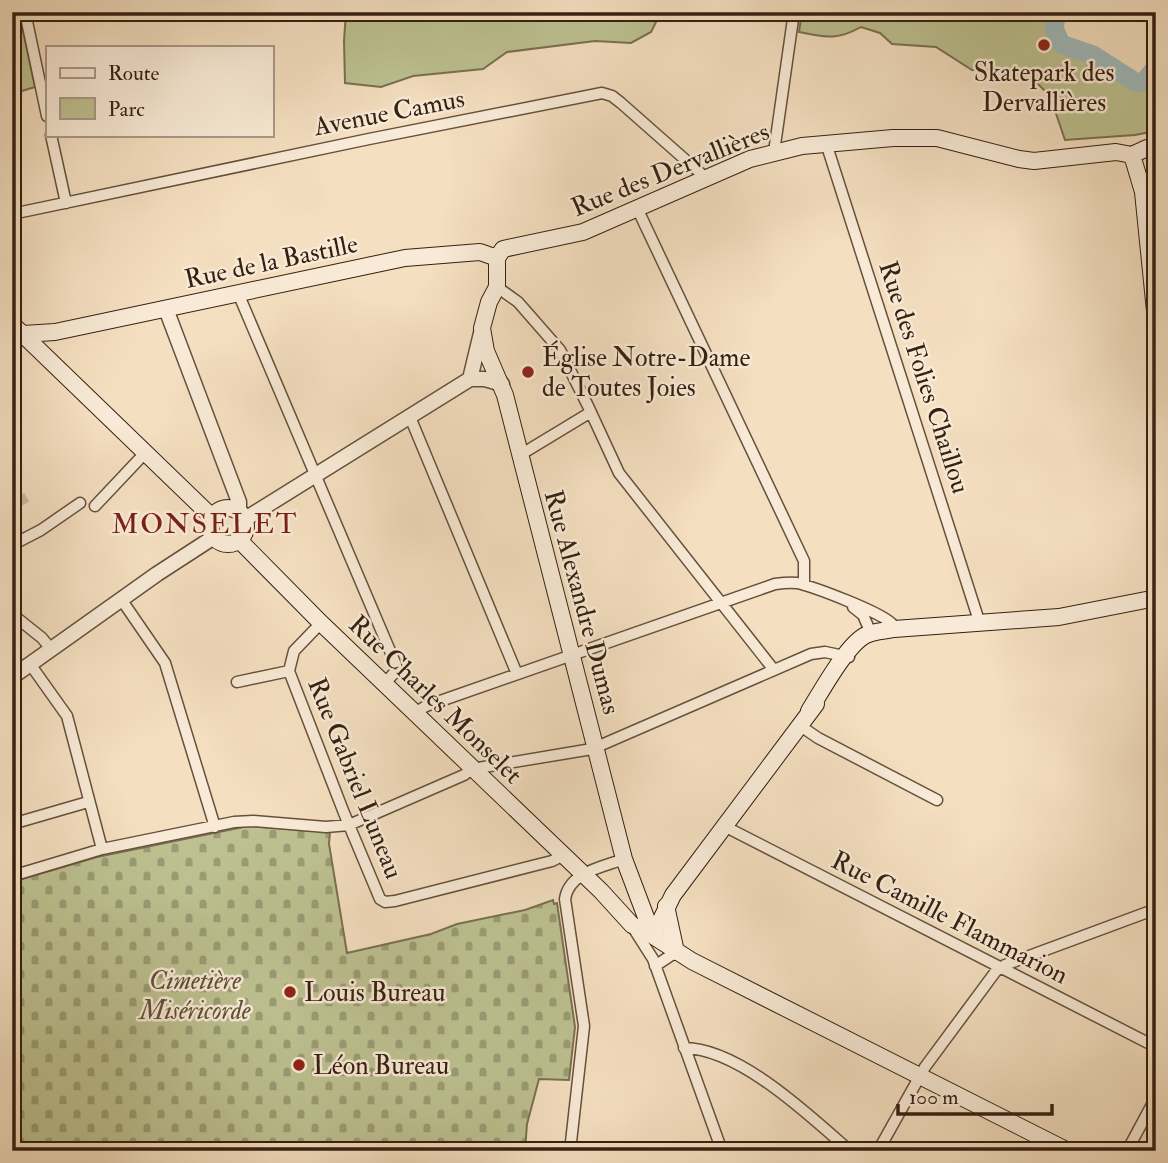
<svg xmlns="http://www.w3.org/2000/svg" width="1168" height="1163" font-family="'IM FELL Double Pica',serif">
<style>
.cemetery{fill:url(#cemetery-stones);stroke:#7a7051;stroke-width:2}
.green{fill:#bdc191;stroke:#7a7051;stroke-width:2}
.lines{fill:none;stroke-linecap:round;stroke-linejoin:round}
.river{stroke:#a0babc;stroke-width:19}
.minor-tunnel{stroke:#ceb99d;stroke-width:10;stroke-dasharray:10 5;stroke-linecap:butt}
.minor-casing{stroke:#66503d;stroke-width:13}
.tertiary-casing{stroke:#66503d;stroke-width:17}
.secondary-casing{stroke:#362011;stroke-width:18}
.minor{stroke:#f8ead6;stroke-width:10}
.tertiary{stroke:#f8ead6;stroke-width:14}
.secondary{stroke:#f8ead6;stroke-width:16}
.poi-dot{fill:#8f2418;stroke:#f8ead6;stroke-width:2.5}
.labels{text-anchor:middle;stroke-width:5;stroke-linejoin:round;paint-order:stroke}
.poi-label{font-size:26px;fill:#362011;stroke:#f8ead6;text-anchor:start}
.street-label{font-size:26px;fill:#362011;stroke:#f8ead6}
.park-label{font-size:26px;font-style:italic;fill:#5e5037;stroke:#f8ead6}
.neighbourhood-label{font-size:28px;letter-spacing:2px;fill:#7a1f14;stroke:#f8ead6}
</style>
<defs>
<pattern id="cemetery-stones" width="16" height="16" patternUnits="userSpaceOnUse" patternTransform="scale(1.75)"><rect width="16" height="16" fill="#bdc191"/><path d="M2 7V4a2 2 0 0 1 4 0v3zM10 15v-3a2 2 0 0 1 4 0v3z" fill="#9a9c75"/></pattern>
</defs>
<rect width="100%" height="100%" fill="#f4dfc0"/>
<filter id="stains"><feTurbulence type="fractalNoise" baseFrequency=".00286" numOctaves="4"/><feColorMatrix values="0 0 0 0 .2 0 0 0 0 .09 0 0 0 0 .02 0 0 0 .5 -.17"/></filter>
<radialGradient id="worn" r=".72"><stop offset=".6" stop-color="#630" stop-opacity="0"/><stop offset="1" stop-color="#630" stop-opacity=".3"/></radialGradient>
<path class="cemetery" d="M248,826l82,6 -1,12 18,109 84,-19 26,-10 68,-14 28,-10 1,4 3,-1 18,124 -6,53 -30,-1 -12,45 -2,27h-513v-269l85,-25z"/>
<path class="green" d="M12,12h7l16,75 -23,7z
M346,12h315l-10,20 -20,11 -36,-2 -88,11 -24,17 -70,7 -32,11 -36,-4 -1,-42z
M802,12h249l2,27c13,10 27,12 41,20 16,11 30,24 49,30l13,-18v60l-21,4 -70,5 -15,-44 -15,-15 -29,-10 -34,-1 -36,-23 -44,-3 -12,-11 -19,-6c-25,14 -36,10 -62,5z"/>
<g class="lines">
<path class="river" d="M1057,12l-3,16 7,16 32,11 44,28 7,-1 12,-15"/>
<path class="minor-tunnel" d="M12,483l13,21"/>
<g class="minor-casing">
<path id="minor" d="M25,12l22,104
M51,135l15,68
M826,143l154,481
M774,152l20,-140
M637,208l167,353v24
M12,214l357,-75 233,-46 10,3 9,7 85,75
M497,287l21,15 42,48 28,56 31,67 155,197
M238,293l158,372v6l-11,12
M410,417l107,257
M520,455l71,-43
M95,506l50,-53
M12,545l29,-15 39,-27
M121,599l44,64 50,164
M853,607l10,8 8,18
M12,614l30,24 9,11
M321,623l-27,28 -5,20 55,142 36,86 5,3 10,-1 157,-40 10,-5
M30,664l37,52 35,133
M237,682l52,-11
M416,712l10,-6 349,-122c7,-1 15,-2 22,-1 17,4 87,30 96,42l1,4
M799,725l19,13 119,62
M12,824l76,-22
M724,826l432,221
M12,876l90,-27 132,-27 19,-1 73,6 23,-2 115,-50 8,-6 120,-20 219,-95 14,-2 24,5
M632,926l21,33 69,192
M655,966l21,-14
M684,1048c55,0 126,68 166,103
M570,1151l14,-125 -19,-127c4,-27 38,-32 59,-40
M878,1151l47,-84 71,-96 9,-6 151,-56
M1127,1151l29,-54"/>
</g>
<g class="tertiary-casing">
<path id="tertiary" d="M166,309l73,193v10
M470,379l12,-50
M245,519l225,-140h15l17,5
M12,677l145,-103 57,-37"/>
</g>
<g class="secondary-casing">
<path id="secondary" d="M1132,155l11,37 13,129
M497,258v29l-8,15 -7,26 4,23 19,44 119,464 29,77
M497,258l6,-9 80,-17 167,-73 52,-13 91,-8h44l82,21 15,2 82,-9 16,3 15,-7 9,-2
M12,324l201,194
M23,334l32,-2 350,-74 75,-6 17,6
M210 526a18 18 0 1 1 36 0a18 18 0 1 1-36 0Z
M239,540l82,83 280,268 31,34 21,11 39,25 376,190
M809,711c12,-19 38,-67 57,-76 8,-4 19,-4 28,-6l165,-12 97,-19
M666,906l10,46
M653,936l20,-41 143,-191"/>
</g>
<use href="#minor" class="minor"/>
<use href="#tertiary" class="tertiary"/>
<use href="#secondary" class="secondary"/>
</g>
<g class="poi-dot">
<circle cx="1044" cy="45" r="7"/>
<circle cx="528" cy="372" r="7"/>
<circle cx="290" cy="992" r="7"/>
<circle cx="299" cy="1065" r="7"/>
</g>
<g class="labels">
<g class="poi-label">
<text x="1044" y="81" text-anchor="middle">Skatepark des<tspan x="1044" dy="30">Dervallières</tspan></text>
<text x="542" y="366">Église Notre-Dame<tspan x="542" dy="30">de Toutes Joies</tspan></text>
<text x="304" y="1001">Louis Bureau</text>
<text x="313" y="1074">Léon Bureau</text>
</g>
<g class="street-label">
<text transform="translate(389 112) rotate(-11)" y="9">Avenue Camus</text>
<text transform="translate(670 169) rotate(-22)" y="9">Rue des Dervallières</text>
<text transform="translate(271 261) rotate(-12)" y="9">Rue de la Bastille</text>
<text transform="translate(925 377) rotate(72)" y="9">Rue des Folies Chaillou</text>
<text transform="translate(583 602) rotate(75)" y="9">Rue Alexandre Dumas</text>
<text transform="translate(436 699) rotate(44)" y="9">Rue Charles Monselet</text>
<text transform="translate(356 778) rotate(68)" y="9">Rue Gabriel Luneau</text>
<text transform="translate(950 917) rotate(27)" y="9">Rue Camille Flammarion</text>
</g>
<g class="park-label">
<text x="195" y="989">Cimetière<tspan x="195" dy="30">Miséricorde</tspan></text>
</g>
<g class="neighbourhood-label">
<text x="205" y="533">MONSELET</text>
</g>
</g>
<rect width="1168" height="1163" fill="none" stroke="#f4dfc0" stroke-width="42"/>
<rect x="14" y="14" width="1140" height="1135" fill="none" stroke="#362011" stroke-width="3.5"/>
<rect x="21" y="21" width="1126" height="1121" fill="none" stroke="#362011" stroke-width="2"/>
<rect x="46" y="46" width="228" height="91" fill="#f8ead6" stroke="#aa9987" stroke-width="2"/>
<rect x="60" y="68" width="35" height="10" fill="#f8ead6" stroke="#aa9987" stroke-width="2"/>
<text x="108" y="80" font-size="21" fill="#362011">Route</text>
<rect x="60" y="98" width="35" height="21" fill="#bdc191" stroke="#aa9987" stroke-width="2"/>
<text x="108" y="116" font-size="21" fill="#362011">Parc</text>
<path d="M898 1104v10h154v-10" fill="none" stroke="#362011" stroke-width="3.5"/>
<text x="909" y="1104" font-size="21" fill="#362011" stroke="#f8ead6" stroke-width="5" paint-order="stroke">100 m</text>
<rect width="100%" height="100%" filter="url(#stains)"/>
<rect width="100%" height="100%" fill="url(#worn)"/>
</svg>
